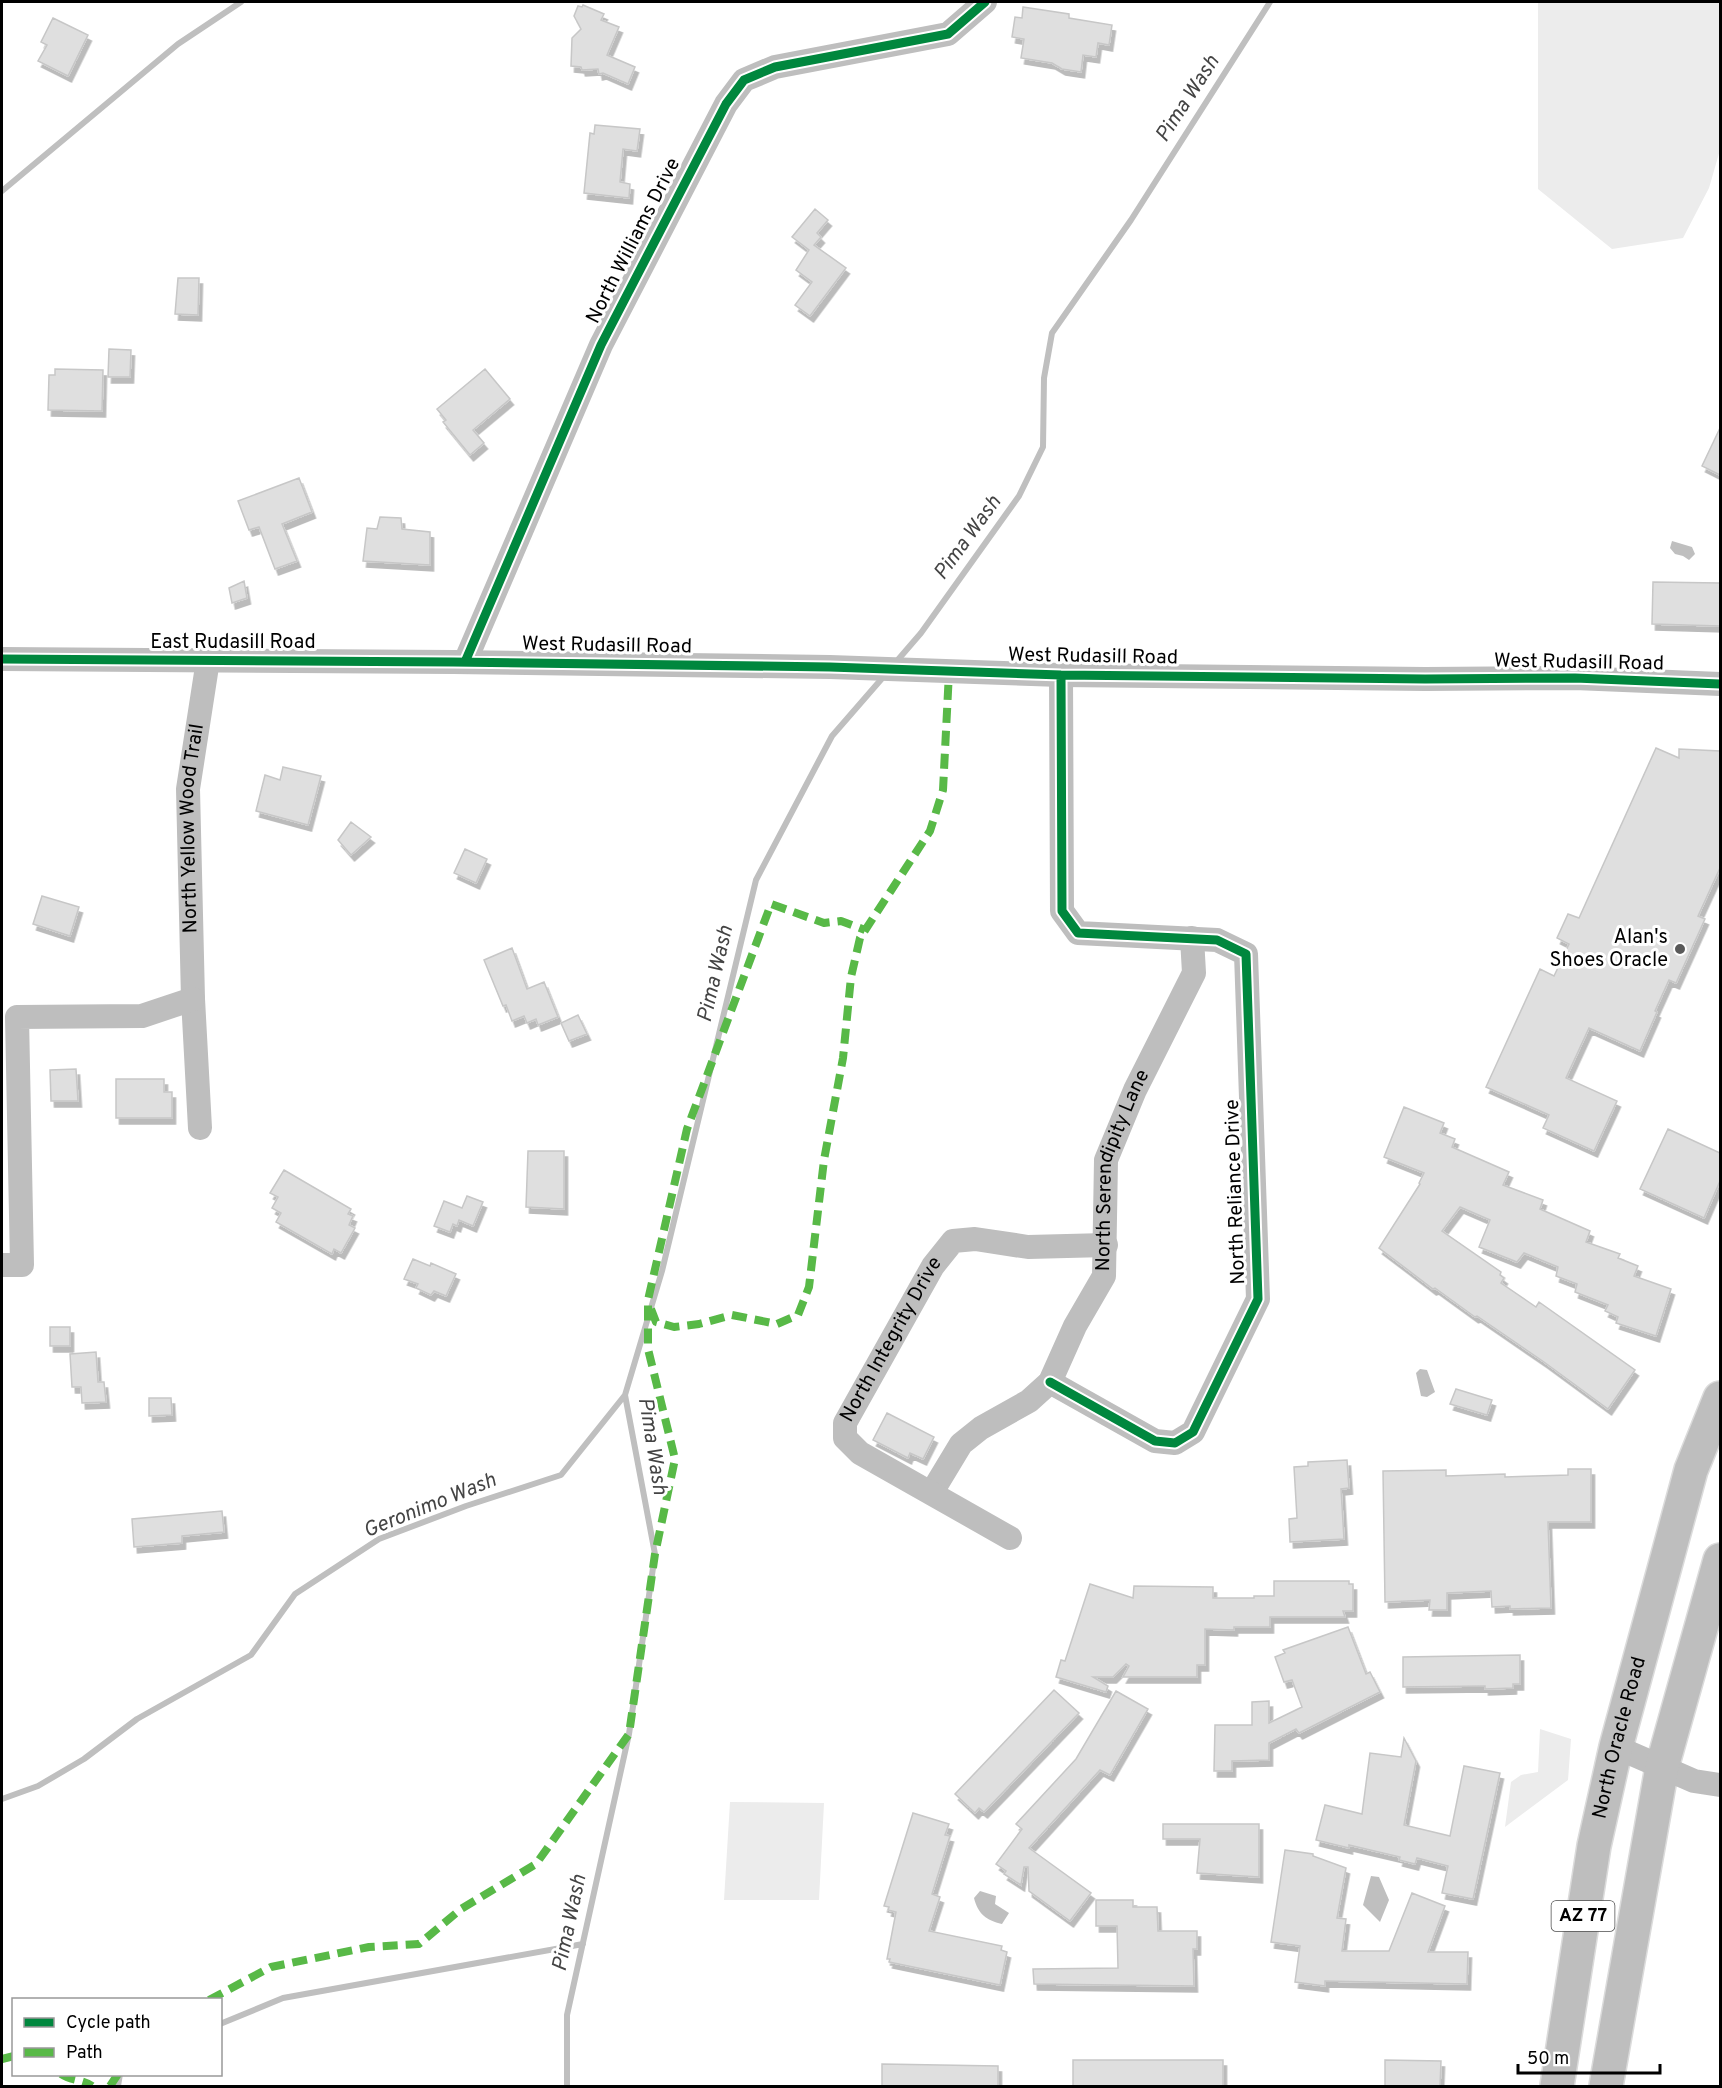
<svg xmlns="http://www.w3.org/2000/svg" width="1722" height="2088" viewBox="0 0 1722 2088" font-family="Overpass,sans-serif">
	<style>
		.green { fill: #ececec }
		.water { fill: #bfbfbf }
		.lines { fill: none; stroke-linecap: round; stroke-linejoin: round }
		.stream { stroke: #bfbfbf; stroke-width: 6 }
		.building { fill: #dfdfdf; stroke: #c7c7c7; stroke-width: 1.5; filter: url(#shadow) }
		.highway-casing { stroke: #dbdbdb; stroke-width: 36 }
		.minor { stroke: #bebebe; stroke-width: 24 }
		.highway { stroke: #bebebe; stroke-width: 33 }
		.quiet { stroke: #58b947; stroke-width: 8; stroke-dasharray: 15 8; stroke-linecap: butt }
		.cycleway-casing { stroke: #fff; stroke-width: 13 }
		.cycleway { stroke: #00873e; stroke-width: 9 }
		.poi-dot { fill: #595959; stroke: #fff; stroke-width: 2 }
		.labels { text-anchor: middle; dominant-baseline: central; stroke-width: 6; stroke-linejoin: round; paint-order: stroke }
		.shield { fill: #fff; stroke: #4c4c4c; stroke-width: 1.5 }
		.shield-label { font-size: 18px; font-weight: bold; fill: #000 }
		.street-label { font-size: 20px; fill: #000; stroke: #fff }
		.poi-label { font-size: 20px; fill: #000; stroke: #fff; text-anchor: end }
		.water-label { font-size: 21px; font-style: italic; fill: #444; stroke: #fff }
	</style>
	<defs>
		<filter id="shadow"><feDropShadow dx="3.5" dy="6" stdDeviation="0" flood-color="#0004"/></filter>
	</defs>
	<rect width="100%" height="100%" fill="#fff"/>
	<path class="green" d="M1538,2H1720V150L1709,188L1683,238L1612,249L1538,189Z
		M1540,1729L1571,1739L1568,1780L1505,1827L1511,1782L1521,1775L1538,1772Z
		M730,1802L824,1803L819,1900H724Z"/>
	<path class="water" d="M1672,541L1692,547L1695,554L1689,560L1683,556L1675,554L1670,548Z
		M1420,1369L1427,1370L1435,1392L1427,1397L1421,1396L1416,1373Z
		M1371,1876L1379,1877L1389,1900L1380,1922L1363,1905Z
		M980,1891L996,1896L995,1904L1009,1913L1002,1924C986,1920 978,1914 974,1898Z"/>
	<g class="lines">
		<path class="stream" d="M2,191L178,44L241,2
			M896,662L921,633L1019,496L1043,447L1044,378L1052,333L1131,220L1270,2
			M2,1799L38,1786L84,1759L137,1719L251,1655L295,1594L379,1539L466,1506L561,1475L625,1395
			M220,2024L283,1998L583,1944
			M118,2086L120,2074
			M567,2086V2015L629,1734L655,1554L625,1395L662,1271L756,880L832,736L885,675"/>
	</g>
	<path class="building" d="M583,5L604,14L601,20L619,27L607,55L635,67L628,84L603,73L599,74L598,69L582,70L581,67L571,66L572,38L581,29L574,16L578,6L582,7Z
		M1023,7L1069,14V18L1112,25L1109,45L1098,43L1096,57L1083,55L1081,72L1062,69L1052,63L1021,58L1024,39L1012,37L1015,17L1022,18Z
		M53,18L88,35L68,76L38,61L47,45L41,42Z
		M595,125L640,129L637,151L623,149L620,182L630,184L629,198L584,193L590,133L594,134Z
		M815,209L828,220L817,233L821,237L814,245L846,268L810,316L795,305L812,282L796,270L809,250L792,237Z
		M178,278H199L198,315L175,314Z
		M109,349L131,350L130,377H108Z
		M55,369L103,370L102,411L48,410L49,375H55Z
		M485,369L510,399L473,430L484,443L470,455L443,422L446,420L437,409Z
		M1720,428V475L1702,466Z
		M299,478L312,512L282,524L297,561L275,569L259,527L249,530L238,501Z
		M380,517L401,518L402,529L430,532V565L363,561L367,528L377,529Z
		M244,581L247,598L232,603L229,588Z
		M1653,582L1720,583V626L1652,624Z
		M1656,748L1679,758V749L1720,751V868L1698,916L1705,919L1676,983L1669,980L1655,1011L1657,1012L1640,1051L1589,1028L1566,1078L1617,1101L1594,1151L1543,1128L1549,1115L1486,1087L1540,969L1554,976L1569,944L1557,938L1568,914L1579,918Z
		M283,767L321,776L308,825L256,811L265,775L280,780Z
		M351,822L371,837L351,855L338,840Z
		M465,849L487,859L476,883L454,873Z
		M42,896L79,907L70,936L33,924Z
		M512,948L527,989L544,982L558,1017L538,1025L536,1019L527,1023L524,1016L512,1021L506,1005L503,1006L484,960Z
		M578,1015L587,1034L569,1041L561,1023Z
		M76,1069L78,1101H51L50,1070Z
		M116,1079H164V1092H172V1118H116Z
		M1404,1107L1444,1123L1440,1133L1455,1139L1452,1147L1509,1172L1503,1185L1543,1200L1540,1209L1590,1231L1586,1242L1620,1254L1618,1258L1638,1266L1634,1276L1671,1289L1656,1336L1616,1323L1618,1317L1605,1311L1608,1305L1575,1292L1577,1284L1556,1276L1558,1267L1524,1253L1517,1262L1479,1247L1490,1220L1460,1207L1442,1231L1501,1272L1500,1275L1504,1278L1501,1283L1536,1307L1539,1302L1635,1370L1608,1409L1544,1362L1477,1316L1475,1317L1435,1288L1433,1289L1379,1248L1420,1184L1419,1183L1424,1173L1384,1157Z
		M1668,1129L1720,1153V1181L1704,1218L1640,1189Z
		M528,1151H564V1209L526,1207Z
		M284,1170L351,1209L348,1214L353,1216L349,1225L355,1228L341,1253L334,1249L332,1254L276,1222L281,1213L272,1208L278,1197L270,1193Z
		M467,1196L483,1202L473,1226L459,1220L457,1226L453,1224L450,1232L434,1226L444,1201L462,1208Z
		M413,1259L430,1266L431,1263L456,1274L446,1296L434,1291L431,1295L416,1288L418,1284L404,1279Z
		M50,1327H70V1346H50Z
		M96,1352L98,1382H104L106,1402L82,1403L81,1387H72L70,1354Z
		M1456,1389L1492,1400L1487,1415L1450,1404Z
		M149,1398H171L172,1415L149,1416Z
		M887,1413L934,1437L923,1459L910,1453L908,1458L873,1440Z
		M1347,1460L1349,1488L1341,1489L1344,1539L1290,1542L1289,1519L1297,1518L1294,1467L1308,1466V1462Z
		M1568,1469H1591V1522H1548L1551,1608L1510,1609V1606L1492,1607L1491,1591L1447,1593V1610H1429L1430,1600L1385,1602L1383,1471L1446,1470V1476L1505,1474V1477L1568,1475Z
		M222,1511L224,1532L182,1536V1543L134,1547L132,1519Z
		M1274,1581H1349V1584H1353V1611H1343L1345,1617H1270V1627H1234V1630L1205,1629V1665H1197V1677H1123L1129,1666L1126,1664L1113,1677H1093L1108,1686L1106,1692L1056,1677L1061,1660L1065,1661L1090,1584L1133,1598L1134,1586L1213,1587V1598H1254V1596H1274Z
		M1348,1627L1366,1674L1370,1672L1380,1692L1299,1733L1296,1729L1269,1743V1760L1232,1761V1771H1214L1215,1725H1252V1702L1269,1701V1723L1302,1707L1292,1680L1284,1682L1275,1657L1285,1653L1283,1650Z
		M1520,1655V1684H1513V1688L1485,1689V1686L1403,1687V1657Z
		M1054,1690L1079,1713L984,1812L979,1808L975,1813L955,1794Z
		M1116,1691L1148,1709L1110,1775L1100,1770L1029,1848L1091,1893L1070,1921L1029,1891L1028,1867H1024L1021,1885L1004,1874L1006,1871L996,1864L1022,1829L1016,1824L1076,1759Z
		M1404,1738L1416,1761L1404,1825L1450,1836L1464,1766L1500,1773L1473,1899L1442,1893L1448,1866L1417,1858L1415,1864L1399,1860L1400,1857L1349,1845V1848L1316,1840L1325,1805L1362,1814L1370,1753L1401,1757Z
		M913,1813L949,1824L945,1835L950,1836L932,1894L940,1897L929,1931L1002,1946L1001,1950L1007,1952L1000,1985L889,1962L890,1959H887L896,1912L888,1910L889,1907L884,1906Z
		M1163,1824H1259V1877L1197,1873L1200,1839H1163Z
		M1285,1850L1313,1854V1856L1346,1868L1337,1918L1346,1919L1342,1951H1389L1412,1893L1445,1906L1428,1952H1468L1467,1984L1325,1981V1986L1295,1982L1300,1946L1271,1942Z
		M1096,1900H1133V1907H1157L1158,1931H1197V1949H1193L1194,1986L1034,1984L1033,1969L1118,1968L1117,1926H1096Z
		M1073,2060H1223V2086H1073Z
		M1385,2060L1441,2061L1440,2086H1385Z
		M882,2064L998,2066V2086H882Z"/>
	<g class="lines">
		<defs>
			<g id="highway">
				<path id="s4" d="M1557,2086L1594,1846L1616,1747L1691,1470L1720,1398"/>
				<path d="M1606,2086L1662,1767L1720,1560"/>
			</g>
		</defs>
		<use href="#highway" class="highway-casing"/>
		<g class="minor">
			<path d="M2,659L453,662L830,667L1061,675L1425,679L1575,678L1720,684"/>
			<path d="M465,662L601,345L726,104L744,80L775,67L948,34L985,2"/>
			<path id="s1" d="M200,1128L193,999L188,789L208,660"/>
			<path d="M2,1265H22L17,1017L142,1016L193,999"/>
			<path d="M1050,1382L1155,1441L1175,1443L1193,1432L1258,1299L1246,954L1217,940L1078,933L1062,911L1061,675"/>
			<path id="s2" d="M932,1492L961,1444L981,1428L1029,1401L1050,1382L1075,1326L1104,1276L1106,1160L1135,1090L1194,973L1192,938"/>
			<path id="s3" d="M1010,1538L860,1453L845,1438V1423L933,1266L953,1241L975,1239L1028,1247L1106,1245"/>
			<path d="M1616,1747L1694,1781L1720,1785"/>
		</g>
		<use href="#highway" class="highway"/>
		<path class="quiet" d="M651,1309L656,1322L674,1327L699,1324L732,1315L777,1324L798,1315L809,1287L824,1160L843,1058L851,977L860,938L930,831L943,790L949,672
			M209,2000L271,1967L369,1947L419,1944L461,1909L536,1864L629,1734L655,1554L675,1459L648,1349V1300L687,1129L771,904L824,923L841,921L865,930
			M2,2059L14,2056
			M61,2074C71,2081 83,2079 92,2086
			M110,2086L118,2074"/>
		<defs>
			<path id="cycleway" d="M2,659L453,662L830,667L1061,675L1425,679L1575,678L1720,684
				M465,662L601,345L726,104L744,80L775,67L948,34L985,2
				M1050,1382L1155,1441L1175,1443L1193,1432L1258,1299L1246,954L1217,940L1078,933L1062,911L1061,675"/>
		</defs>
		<use href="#cycleway" class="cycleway-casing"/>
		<use href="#cycleway" class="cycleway"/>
	</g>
	<circle class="poi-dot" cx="1680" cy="949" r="6"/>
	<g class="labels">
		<rect class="shield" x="1551.5" y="1901" width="63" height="30" rx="4.5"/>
		<g class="shield-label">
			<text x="1583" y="1916">AZ 77</text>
		</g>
		<g class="street-label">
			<text transform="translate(634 241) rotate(-63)">North Williams Drive</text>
			<text x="233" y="643">East Rudasill Road</text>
			<text transform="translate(607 646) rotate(1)">West Rudasill Road</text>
			<text transform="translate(1093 657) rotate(1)">West Rudasill Road</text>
			<text transform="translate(1579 663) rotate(1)">West Rudasill Road</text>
			<text stroke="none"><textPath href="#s1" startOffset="300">North Yellow Wood Trail</textPath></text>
			<text stroke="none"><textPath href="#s2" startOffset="393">North Serendipity Lane</textPath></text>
			<text transform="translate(1236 1192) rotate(-92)">North Reliance Drive</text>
			<text stroke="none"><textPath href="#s3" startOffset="304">North Integrity Drive</textPath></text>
			<text stroke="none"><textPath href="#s4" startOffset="354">North Oracle Road</textPath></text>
		</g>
		<g class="poi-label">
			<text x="1668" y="938">Alan's<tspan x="1668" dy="23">Shoes Oracle</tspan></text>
		</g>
		<g class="water-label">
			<text transform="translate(1188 99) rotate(-57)">Pima Wash</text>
			<text transform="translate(968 538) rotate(-54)">Pima Wash</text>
			<text transform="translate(716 974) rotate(-77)">Pima Wash</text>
			<text transform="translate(652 1446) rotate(81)">Pima Wash</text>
			<text transform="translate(430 1506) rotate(-22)">Geronimo Wash</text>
			<text transform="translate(570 1923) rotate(-78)">Pima Wash</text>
		</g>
	</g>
	<rect width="1722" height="2088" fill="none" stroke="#000000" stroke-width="6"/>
	<rect x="12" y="1998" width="210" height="78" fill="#ffffff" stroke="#999999" stroke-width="1.5"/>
	<rect x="24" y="2018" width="30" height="9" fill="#00873e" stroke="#999999" stroke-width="1.5"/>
	<text x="66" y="2028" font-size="18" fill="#000000">Cycle path</text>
	<rect x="24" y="2048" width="30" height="9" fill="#58b947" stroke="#999999" stroke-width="1.5"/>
	<text x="66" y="2058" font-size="18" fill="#000000">Path</text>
	<path d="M1518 2064v9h142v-9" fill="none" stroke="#000000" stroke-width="3"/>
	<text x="1527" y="2064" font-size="18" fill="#000000" stroke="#ffffff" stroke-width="4.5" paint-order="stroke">50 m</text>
</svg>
